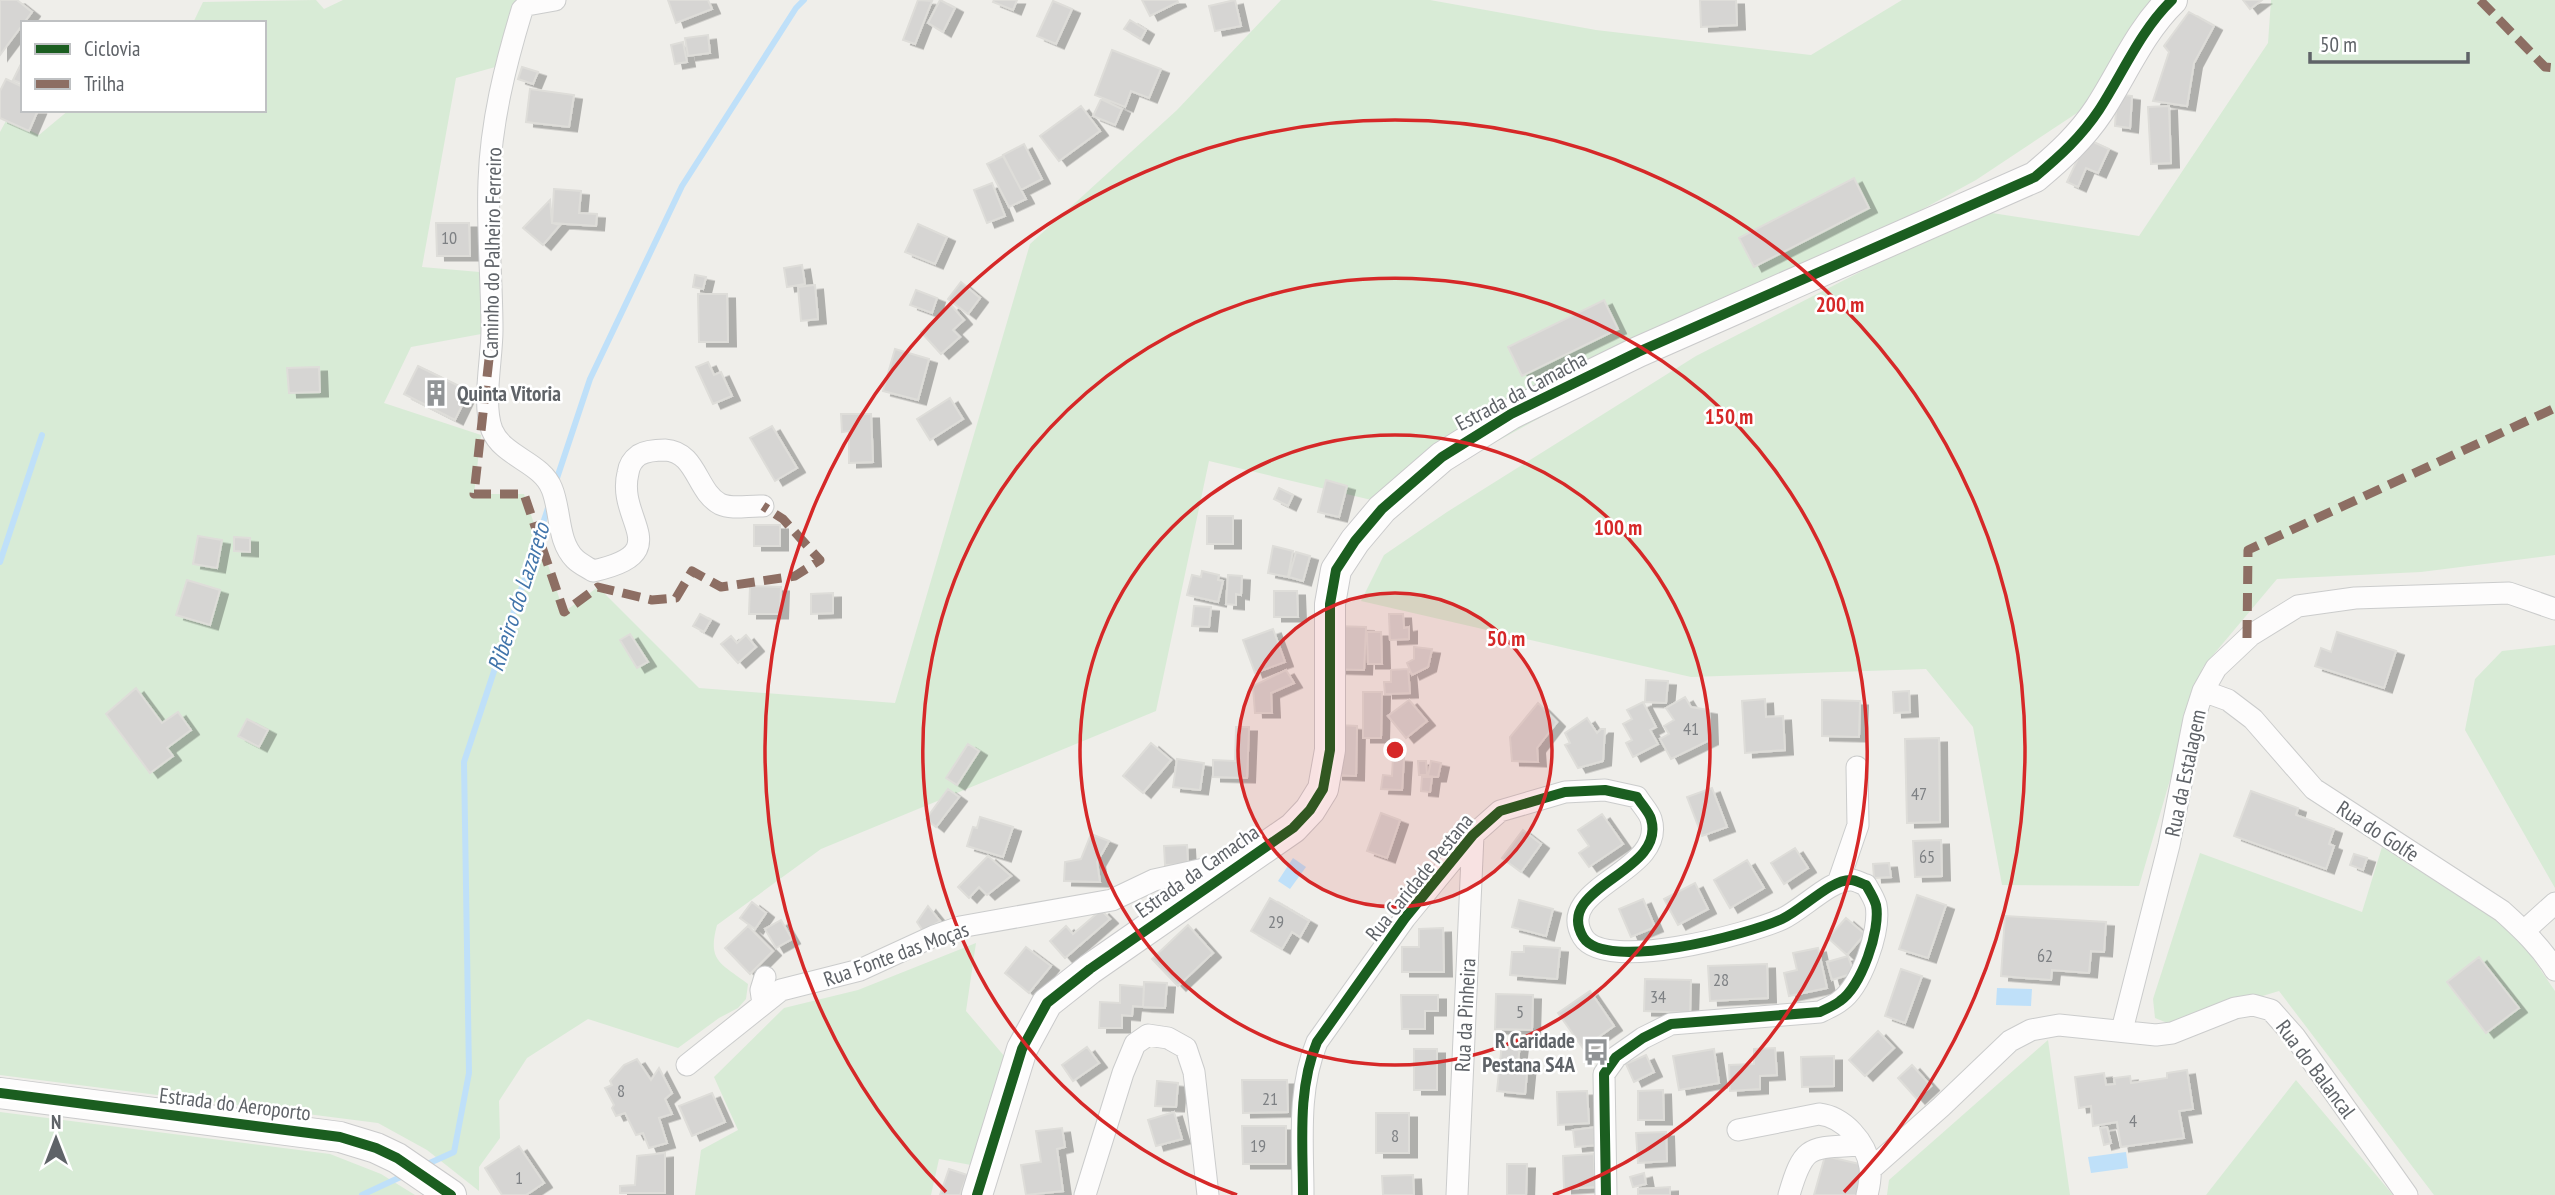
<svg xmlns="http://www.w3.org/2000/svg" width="2555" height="1195" viewBox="0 0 2555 1195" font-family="'PT Sans Narrow',sans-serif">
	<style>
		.green { fill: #d8ebd6 }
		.water { fill: #bfe0f9 }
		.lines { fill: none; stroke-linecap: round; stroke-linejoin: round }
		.stream { stroke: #bfe0f9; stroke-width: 6 }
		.building { fill: #d6d5d3; stroke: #deddd9; stroke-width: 2; filter: url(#shadow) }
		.street-casing { stroke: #cbcccc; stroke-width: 23 }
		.secondary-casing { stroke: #cacacb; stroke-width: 32 }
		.street { stroke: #fdfcfc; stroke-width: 21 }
		.secondary { stroke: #fdfcfc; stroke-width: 30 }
		.quiet { stroke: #8d6e63; stroke-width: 9; stroke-dasharray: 18 9; stroke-linecap: butt }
		.cycleway-casing { stroke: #fff; stroke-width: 15 }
		.cycleway { stroke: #1b5e20; stroke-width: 10 }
		.ring { fill: none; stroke: #d62828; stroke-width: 3.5 }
		.labels { text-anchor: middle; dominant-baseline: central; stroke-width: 5; stroke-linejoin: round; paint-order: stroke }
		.number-label { font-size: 18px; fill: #7e8184 }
		.street-label { font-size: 21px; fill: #5f6368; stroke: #fff }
		.poi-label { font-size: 21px; font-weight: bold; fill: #5f6368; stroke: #fff; text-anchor: start }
		.water-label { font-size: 23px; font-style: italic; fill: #4174aa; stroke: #fff }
		.centre { fill: #d62828; stroke: #fff; stroke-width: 3.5 }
		.ring-label { font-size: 21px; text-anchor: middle; font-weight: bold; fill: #d62828; stroke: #fff; stroke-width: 5; stroke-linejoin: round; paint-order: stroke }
	</style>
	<defs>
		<filter id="shadow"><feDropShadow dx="8" dy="4.5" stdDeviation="0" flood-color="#0004"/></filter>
	</defs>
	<rect width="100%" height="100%" fill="#efeeea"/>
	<path class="green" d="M316,0L324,9L343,0H528L506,64L456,78L422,267L491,273L492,332L411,347L384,403L481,435L474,494H524L564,612L598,587L699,688L895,703L1030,244L1177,110L1281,0H1430L1596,30L1811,55L1902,0H2153L2083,109L1976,180L1384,503L1209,461L1156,711L821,849L717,925C707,962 721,963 748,984L746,999L738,1008L719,1018L678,1048L588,1019L527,1058L499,1101L500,1138L479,1167V1191L427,1150L378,1123L0,1075V132L7,119L39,135L69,110H264V23H193L203,2Z
		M2271,0H2555V555L2421,572L2277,579L2203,667L2139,886L2002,885L1973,727L1926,669L1691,677L1361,601L1384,555L1447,512L1696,356L1979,211L2139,236L2268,43Z
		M2555,645V888L2465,730L2475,679L2502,651Z
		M2382,847L2515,932L2555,991V1195H2434L2279,991L2170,1024L2155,1018L2153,999L2200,853L2362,912Z
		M976,943L966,1011L1005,1057L971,1165L939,1159L931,1195H695L701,1150L738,1130L714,1077L784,1008L858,990Z
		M2048,1040L2070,1195H1887L1889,1180Z
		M2296,1080L2393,1195H2206Z
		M0,1112L330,1154L381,1174L415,1195H0Z"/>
	<path class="water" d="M1293,858L1306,867L1290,889L1278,881Z
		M1997,988L2032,989L2031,1006L1996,1005Z
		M2126,1152L2128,1168L2091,1173L2088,1157Z"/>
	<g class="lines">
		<path class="stream" d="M555,484L590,379L682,186L796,8L804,0
			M0,562L42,435
			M423,1166L454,1152L469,1073L464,762L549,505
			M362,1195L407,1174"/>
	</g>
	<path class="building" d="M0,0H17L32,12L0,55Z
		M668,0H708L712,9L676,23Z
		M918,0L932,1L915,44L903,40Z
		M940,0L955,8L943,32L928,23Z
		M994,0H1017L1013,10L993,2Z
		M1142,0H1177L1178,2L1150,16Z
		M1235,0L1241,26L1215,31L1209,6Z
		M1700,0H1736L1737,25L1701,27Z
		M2243,0H2262L2250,9Z
		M1053,1L1072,9L1056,44L1037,36Z
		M2189,12L2214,26L2194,63L2187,106L2153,101L2169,52L2164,46Z
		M1130,20L1146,30L1141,39L1124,29Z
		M708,35L710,53L688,56L685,38Z
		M683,42L687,62L675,64L671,45Z
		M1112,50L1161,69L1149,98L1131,91L1125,107L1095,95Z
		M23,60V84L13,80Z
		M522,67L538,72L533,84L518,79Z
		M6,79L23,87V110H38L29,131L0,118V91Z
		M530,89L574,95L569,127L526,122Z
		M2117,94L2132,96L2130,128L2115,126Z
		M1101,99L1122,109L1115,125L1093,116Z
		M1081,106L1100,131L1059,161L1040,136Z
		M2169,106L2171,163L2151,164L2148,107Z
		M2087,139L2109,149L2098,173L2086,168L2078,187L2067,182Z
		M1024,144L1042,179L1021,190L1003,155Z
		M1003,156L1026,199L1009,207L987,164Z
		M1854,178L1869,208L1754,267L1739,238Z
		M992,183L1005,216L987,223L974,190Z
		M554,189L581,191L579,213L597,214L596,226L552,223Z
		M550,200L552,223L560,225L543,245L523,228Z
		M436,223H469L470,256H437Z
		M918,224L947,237L935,264L905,252Z
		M802,265L805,284L787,287L784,268Z
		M695,275L706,277L703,289L693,287Z
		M961,282L980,298L968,314L948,299Z
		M815,285L818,319L801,321L798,287Z
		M916,290L937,298L932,313L910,305Z
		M698,294H727L728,342H699Z
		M1604,300L1618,329L1522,376L1508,347Z
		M951,305L964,320L953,330L960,337L941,354L921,332Z
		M895,349L929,359L918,400L883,391Z
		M708,362L714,375L721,372L732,396L713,404L696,367Z
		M418,366L469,391L455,420L404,394Z
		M319,367L320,392L289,393L287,368Z
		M950,398L963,419L930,440L917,419Z
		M841,414H871L873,462L849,463V431L842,432Z
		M772,426L797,468L775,481L750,438Z
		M1326,480L1347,486L1339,517L1318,512Z
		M1279,488L1293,495L1288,506L1274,499Z
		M1207,516H1233V544H1207Z
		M754,525H780V546H754Z
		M198,536L222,540L217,568L193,564Z
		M234,537L250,538V552L234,551Z
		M1273,546L1293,551L1288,577L1268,573Z
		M1296,552L1310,556L1303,581L1289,577Z
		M1202,571L1219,575L1218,580L1223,581L1218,602L1187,595L1192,575L1201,577Z
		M1228,575L1242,576L1241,595L1236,594V605L1226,604Z
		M187,580L220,590L210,625L176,615Z
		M750,586L781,587L780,614H749Z
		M1274,591H1297L1298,617H1274Z
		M833,593V613L811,614V594Z
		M1194,606L1211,607L1209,627L1192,626Z
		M700,614L711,620L704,632L693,626Z
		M1389,614H1403L1404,628L1409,627V639L1390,640Z
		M1333,626L1366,627L1364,670L1331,669Z
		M1273,629L1285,662L1255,673L1243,640Z
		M1367,632H1381L1382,664H1368Z
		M2337,632L2396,651L2384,688L2315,666L2321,648L2331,652Z
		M630,634L648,662L637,668L620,640Z
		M746,635L756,647L738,663L721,644L731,636L737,643Z
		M1414,647L1432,649L1428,667L1412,675L1407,663L1414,659Z
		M1408,669L1410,693L1385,694L1384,682H1391V670Z
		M1286,670L1294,683L1271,693L1272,713H1255L1253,686Z
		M1646,680L1668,681L1666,703L1645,702Z
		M136,688L162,723L178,712L191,730L167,748L173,756L150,773L106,714Z
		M1909,691L1910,712L1894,713L1893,692Z
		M1363,692H1382L1381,738H1363Z
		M1685,697L1691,707L1709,710L1710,740L1671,759L1660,739L1669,734L1664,726L1674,720L1666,708Z
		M1765,699L1766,717L1783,716L1785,750L1745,753L1742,701Z
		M1409,700L1427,721L1406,738L1388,716Z
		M1822,700L1860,701L1859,737L1822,736Z
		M1643,702L1656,727L1650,730L1658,744L1633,757L1626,743L1632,740L1623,724L1632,719L1627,710Z
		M1538,703L1557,722L1537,748L1538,762L1512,761L1510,737Z
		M1587,718L1597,733L1601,729H1605L1603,761L1578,768L1565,745L1570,743L1565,733Z
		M247,719L268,730L259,747L238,736Z
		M1336,725L1357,726L1356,776L1335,775Z
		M1236,727H1249L1247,778L1213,777V760L1235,761Z
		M1939,738L1940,822L1907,823L1905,739Z
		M1151,743L1171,760L1143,793L1123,776Z
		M968,744L979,751L957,785L946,778Z
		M1393,757L1404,758L1402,790L1381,789L1383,775L1392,776Z
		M1177,759L1204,763L1200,790L1173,787Z
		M1418,761H1426L1427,775H1419Z
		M1431,761L1441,763L1438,777L1428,776Z
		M1422,777H1432L1430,792L1421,791Z
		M1712,788L1727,827L1702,836L1687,797Z
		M948,789L959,797L936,827L926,819Z
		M2251,791L2298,808L2296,815L2334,829L2329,844L2334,846L2326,869L2234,836Z
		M1381,813L1400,820L1387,858L1367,851Z
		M1602,814L1623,844L1589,867L1579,853L1589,846L1578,830Z
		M980,817L1013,827L1003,857L967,846L973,827L977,828Z
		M1523,830L1541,844L1521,872L1502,858Z
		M1091,834L1109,841L1097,862L1100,882L1064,881L1065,862L1081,859Z
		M1941,840L1942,876L1915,877L1913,841Z
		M1187,845L1188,864L1165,865L1164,846Z
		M1795,848L1808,868L1784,884L1771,863Z
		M2354,854L2367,858L2363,870L2350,865Z
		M988,856L1011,876L987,895L979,887L969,898L958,887Z
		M1747,860L1764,888L1730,908L1714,880Z
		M1889,863L1891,877L1874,878L1873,864Z
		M1695,883L1708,909L1678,925L1664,899Z
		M1917,895L1946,905L1928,958L1899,949Z
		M1270,898L1309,921L1300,937L1292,932L1282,949L1251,931Z
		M1643,899L1655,927L1631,937L1619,909Z
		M1519,900L1553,909L1546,936L1512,927Z
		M752,902L766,913L755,929L740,918Z
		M928,906L940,921L923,931L917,922Z
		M1101,910L1110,919L1065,958L1050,941L1066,926L1073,934Z
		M2005,916L2106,922L2104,952L2091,951L2089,973L2052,970L2051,980L2001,976Z
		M1846,918L1865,934L1847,955L1828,938Z
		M781,920L792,939L776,948L765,929Z
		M1188,925L1213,953L1178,986L1152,959Z
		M748,926L773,951L750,974L725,948Z
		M1443,928L1444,972H1402V947H1419V929Z
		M1524,946L1560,948L1557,979L1510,975L1512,952H1524Z
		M1026,947L1051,966L1029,993L1005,973Z
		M1818,948L1827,988L1789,996L1784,973L1797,970L1793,953Z
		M1848,956L1854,973L1832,980L1827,962Z
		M2479,957L2519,1008L2486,1033L2447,982Z
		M1767,964L1768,998L1710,1001L1708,966Z
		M1901,969L1922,976L1905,1023L1885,1016Z
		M1645,979L1691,980L1690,1013L1644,1011Z
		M1144,982L1167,983L1165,1008L1143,1007Z
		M1120,985L1144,987L1143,1007L1133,1006L1132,1016L1122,1015V1028H1099L1100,1002L1120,1003Z
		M1590,991L1614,1026L1583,1048L1558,1013Z
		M1496,994L1533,995L1532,1030L1495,1029Z
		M1401,995H1438V1011H1425V1029H1402Z
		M1878,1031L1894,1048L1865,1076L1849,1060Z
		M1502,1043L1520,1044L1518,1062L1528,1063L1525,1094L1497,1091Z
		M1087,1047L1099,1063L1073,1081L1062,1065Z
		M1775,1048L1777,1075L1760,1076V1089L1730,1091L1729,1065L1754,1064V1049Z
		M1414,1049H1437V1090H1414Z
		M1714,1049L1719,1083L1679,1090L1673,1056Z
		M1646,1055L1654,1072L1634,1082L1626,1064Z
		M1834,1056V1086L1802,1087L1801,1057Z
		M637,1059L651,1080L659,1068L672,1093L665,1099L672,1114L659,1118L667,1143L649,1148L643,1133L636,1135L625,1113L616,1116L612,1108L614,1105L605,1088L612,1085L610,1081L624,1065Z
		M1912,1065L1931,1086L1917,1099L1898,1078Z
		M2187,1070L2193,1109L2179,1111L2184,1138L2121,1147L2117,1122L2093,1126L2091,1106L2079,1108L2075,1077L2104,1073L2106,1085L2115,1084L2114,1078L2130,1076L2131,1083L2167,1078V1073Z
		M1242,1080H1287L1288,1112L1243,1113Z
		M1157,1081L1178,1083L1176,1107L1155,1106Z
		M1663,1090L1664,1120H1638V1091Z
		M1587,1091L1589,1123L1558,1125L1557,1092Z
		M712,1093L725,1122L692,1136L679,1106Z
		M1174,1112L1182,1139L1156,1146L1148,1120Z
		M1376,1113H1409V1153H1376Z
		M1242,1126H1286V1164H1243Z
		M1596,1127L1598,1145L1575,1147L1573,1130Z
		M2107,1127L2111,1143L2104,1145L2100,1128Z
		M1062,1128L1065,1147L1057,1149L1063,1191L1026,1195L1021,1165L1041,1162L1036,1131Z
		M1666,1132L1667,1161L1638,1163L1636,1133Z
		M519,1146L544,1183L526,1195H502L485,1168Z
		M665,1153V1193H620V1186L635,1185L637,1156Z
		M1594,1154L1595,1187L1564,1189L1563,1156Z
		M1825,1156L1868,1166L1857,1195H1814Z
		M1507,1164H1527L1526,1195H1507Z
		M949,1169L967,1175L960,1195H940Z
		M1644,1173L1646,1184L1633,1187L1630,1177Z
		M1413,1175L1414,1195H1383L1382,1176Z
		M1670,1187V1195H1638V1189Z"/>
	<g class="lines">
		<defs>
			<path id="street" d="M555,0L527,5L522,10C505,66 491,122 489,181C487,231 492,281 492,330C492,359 482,404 492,430C503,457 542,462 552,489C561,511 557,541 575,559C580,564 587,567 593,571C678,552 616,521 628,473C629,465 632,460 639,455C646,451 656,450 665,450C697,452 696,491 720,504C733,510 749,505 763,506
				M2203,691L2228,700L2253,719L2314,789L2502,911C2522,929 2541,947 2555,970
				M1838,883L1858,825L1857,767
				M2524,931L2555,903
				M763,1004L761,990L765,977
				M2122,1030L2169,845L2194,719L2203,691L2216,668L2251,635L2298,606L2355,598L2509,593L2555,609
				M687,1065L781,990L860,970L934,936L960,927L1112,900L1154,880L1236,862
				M1738,1130L1819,1114C1844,1117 1866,1142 1870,1167C1871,1176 1869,1187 1867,1195
				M1871,1169L1941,1107L2010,1041L2031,1030L2059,1025L2156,1035L2172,1033L2235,1008L2253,1005L2271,1010L2295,1037L2407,1195
				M1085,1195L1123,1073L1135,1044L1148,1035L1168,1038L1186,1048L1194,1072L1208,1195
				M1303,1195C1303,1144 1297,1090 1317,1042L1405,918L1473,835L1500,811L1565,792L1605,790L1637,797C1641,804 1649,812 1651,819C1667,873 1553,886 1583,937C1605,973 1749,934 1782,919C1802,910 1831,879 1851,880C1856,880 1862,884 1866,885C1870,892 1874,898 1876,905C1881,930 1861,987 1840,1001C1834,1006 1827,1008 1820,1012L1671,1024L1643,1038L1616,1057L1604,1074L1606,1195
				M1457,1195L1473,835
				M1789,1195C1804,1143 1810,1148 1861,1145"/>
			<path id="secondary" d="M0,1093L340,1137L376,1148L397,1158L451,1195
				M977,1195L1022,1049L1047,1003L1090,969L1293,828L1310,810L1323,789L1330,750V604L1336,570L1355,541L1382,509L1442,457L1511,414L1638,352L2035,177C2060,156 2081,137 2099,110C2123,73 2140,31 2172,0"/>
		</defs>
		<use href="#street" class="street-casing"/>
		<use href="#secondary" class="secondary-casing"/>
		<use href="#street" class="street"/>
		<use href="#secondary" class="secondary"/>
		<path class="quiet" d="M2480,0L2545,67L2555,68
			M492,332L474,494H524L564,612L598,587L652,600L676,598L692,571L721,587L795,576L820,560L783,519L763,506
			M2247,638L2248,550L2555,408"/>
		<defs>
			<path id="cycleway" d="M0,1093L340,1137L376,1148L397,1158L451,1195
				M977,1195L1022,1049L1047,1003L1090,969L1293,828L1310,810L1323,789L1330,750V604L1336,570L1355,541L1382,509L1442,457L1511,414L1638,352L2035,177C2060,156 2081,137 2099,110C2123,73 2140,31 2172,0
				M1303,1195C1303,1144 1297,1090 1317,1042L1405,918L1473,835L1500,811L1565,792L1605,790L1637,797C1641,804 1649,812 1651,819C1667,873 1553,886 1583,937C1605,973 1749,934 1782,919C1802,910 1831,879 1851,880C1856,880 1862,884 1866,885C1870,892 1874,898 1876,905C1881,930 1861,987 1840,1001C1834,1006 1827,1008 1820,1012L1671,1024L1643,1038L1616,1057L1604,1074L1606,1195"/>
		</defs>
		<use href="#cycleway" class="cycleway-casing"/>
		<use href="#cycleway" class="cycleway"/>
	</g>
	<circle cx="1395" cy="750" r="157" fill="#d62828" fill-opacity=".12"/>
	<g class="ring">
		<circle cx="1395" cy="750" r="157"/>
		<circle cx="1395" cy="750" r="315"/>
		<path d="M1237 1195A472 472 0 1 1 1553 1195"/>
		<path d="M946 1192A630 630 0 1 1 1844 1192"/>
	</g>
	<defs>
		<symbol id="building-bare" viewBox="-9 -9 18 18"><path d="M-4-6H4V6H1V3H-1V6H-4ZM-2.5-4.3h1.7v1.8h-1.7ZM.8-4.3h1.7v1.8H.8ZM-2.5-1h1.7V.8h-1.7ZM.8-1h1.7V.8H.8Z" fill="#919496" stroke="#fff" stroke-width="2.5" paint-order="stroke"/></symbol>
		<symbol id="bus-bare" viewBox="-9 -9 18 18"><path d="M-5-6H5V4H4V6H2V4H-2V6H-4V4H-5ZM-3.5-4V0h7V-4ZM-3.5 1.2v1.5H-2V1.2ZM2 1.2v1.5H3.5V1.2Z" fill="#919496" stroke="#fff" stroke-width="2.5" paint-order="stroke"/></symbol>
	</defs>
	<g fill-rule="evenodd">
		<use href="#building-bare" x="417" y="374" width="38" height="38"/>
		<use href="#bus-bare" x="1577" y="1033" width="38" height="38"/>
	</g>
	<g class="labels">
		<g class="number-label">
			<text x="449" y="237">10</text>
			<text x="1691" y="728">41</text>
			<text x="1919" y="793">47</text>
			<text x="1927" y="856">65</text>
			<text x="1276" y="921">29</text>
			<text x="2045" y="955">62</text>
			<text x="1721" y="979">28</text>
			<text x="1658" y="996">34</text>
			<text x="1520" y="1011">5</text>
			<text x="621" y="1090">8</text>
			<text x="1270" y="1098">21</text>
			<text x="2133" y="1120">4</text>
			<text x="1395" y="1135">8</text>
			<text x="1258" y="1145">19</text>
			<text x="519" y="1177">1</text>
		</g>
		<g class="street-label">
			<text transform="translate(492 253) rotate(-89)">Caminho do Palheiro Ferreiro</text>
			<text transform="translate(1521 391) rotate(-28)">Estrada da Camacha</text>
			<text transform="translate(2185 773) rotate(-78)">Rua da Estalagem</text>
			<text transform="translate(2378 831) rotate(33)">Rua do Golfe</text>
			<text transform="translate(1197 871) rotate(-35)">Estrada da Camacha</text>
			<text transform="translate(1419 877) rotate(-51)">Rua Caridade Pestana</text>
			<text transform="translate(896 954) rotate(-20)">Rua Fonte das Moças</text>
			<text transform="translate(1465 1015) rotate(-87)">Rua da Pinheira</text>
			<text transform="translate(2316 1069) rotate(53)">Rua do Balancal</text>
			<text transform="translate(235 1104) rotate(7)">Estrada do Aeroporto</text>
		</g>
		<g class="poi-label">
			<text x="457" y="393">Quinta Vitoria</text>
			<text x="1575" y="1040" text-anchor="end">R Caridade<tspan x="1575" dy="24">Pestana S4A</tspan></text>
		</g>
		<g class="water-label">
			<text transform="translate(518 597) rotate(-72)">Ribeiro do Lazareto</text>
		</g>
	</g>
	<circle cx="1395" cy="750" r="10" class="centre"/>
	<g class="ring-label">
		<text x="1840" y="312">200 m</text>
		<text x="1729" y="424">150 m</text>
		<text x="1618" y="535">100 m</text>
		<text x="1506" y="646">50 m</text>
	</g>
	<rect x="21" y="21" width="245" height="91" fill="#ffffff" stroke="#bfc1c3" stroke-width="2"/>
	<rect x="35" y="44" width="35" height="10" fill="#1b5e20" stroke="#bfc1c3" stroke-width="2"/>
	<text x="84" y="56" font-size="21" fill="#5f6368">Ciclovia</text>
	<rect x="35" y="79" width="35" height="10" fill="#8d6e63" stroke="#bfc1c3" stroke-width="2"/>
	<text x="84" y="91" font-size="21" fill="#5f6368">Trilha</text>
	<g transform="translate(56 1139)" stroke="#ffffff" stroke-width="5" paint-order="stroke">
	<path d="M0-5L12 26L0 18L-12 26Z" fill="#5f6368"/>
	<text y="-10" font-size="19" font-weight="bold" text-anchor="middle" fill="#5f6368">N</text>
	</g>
	<path d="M2310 52v10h158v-10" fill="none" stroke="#5f6368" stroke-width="3.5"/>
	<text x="2320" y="52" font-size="21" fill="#5f6368" stroke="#ffffff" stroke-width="5" paint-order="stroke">50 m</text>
</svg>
